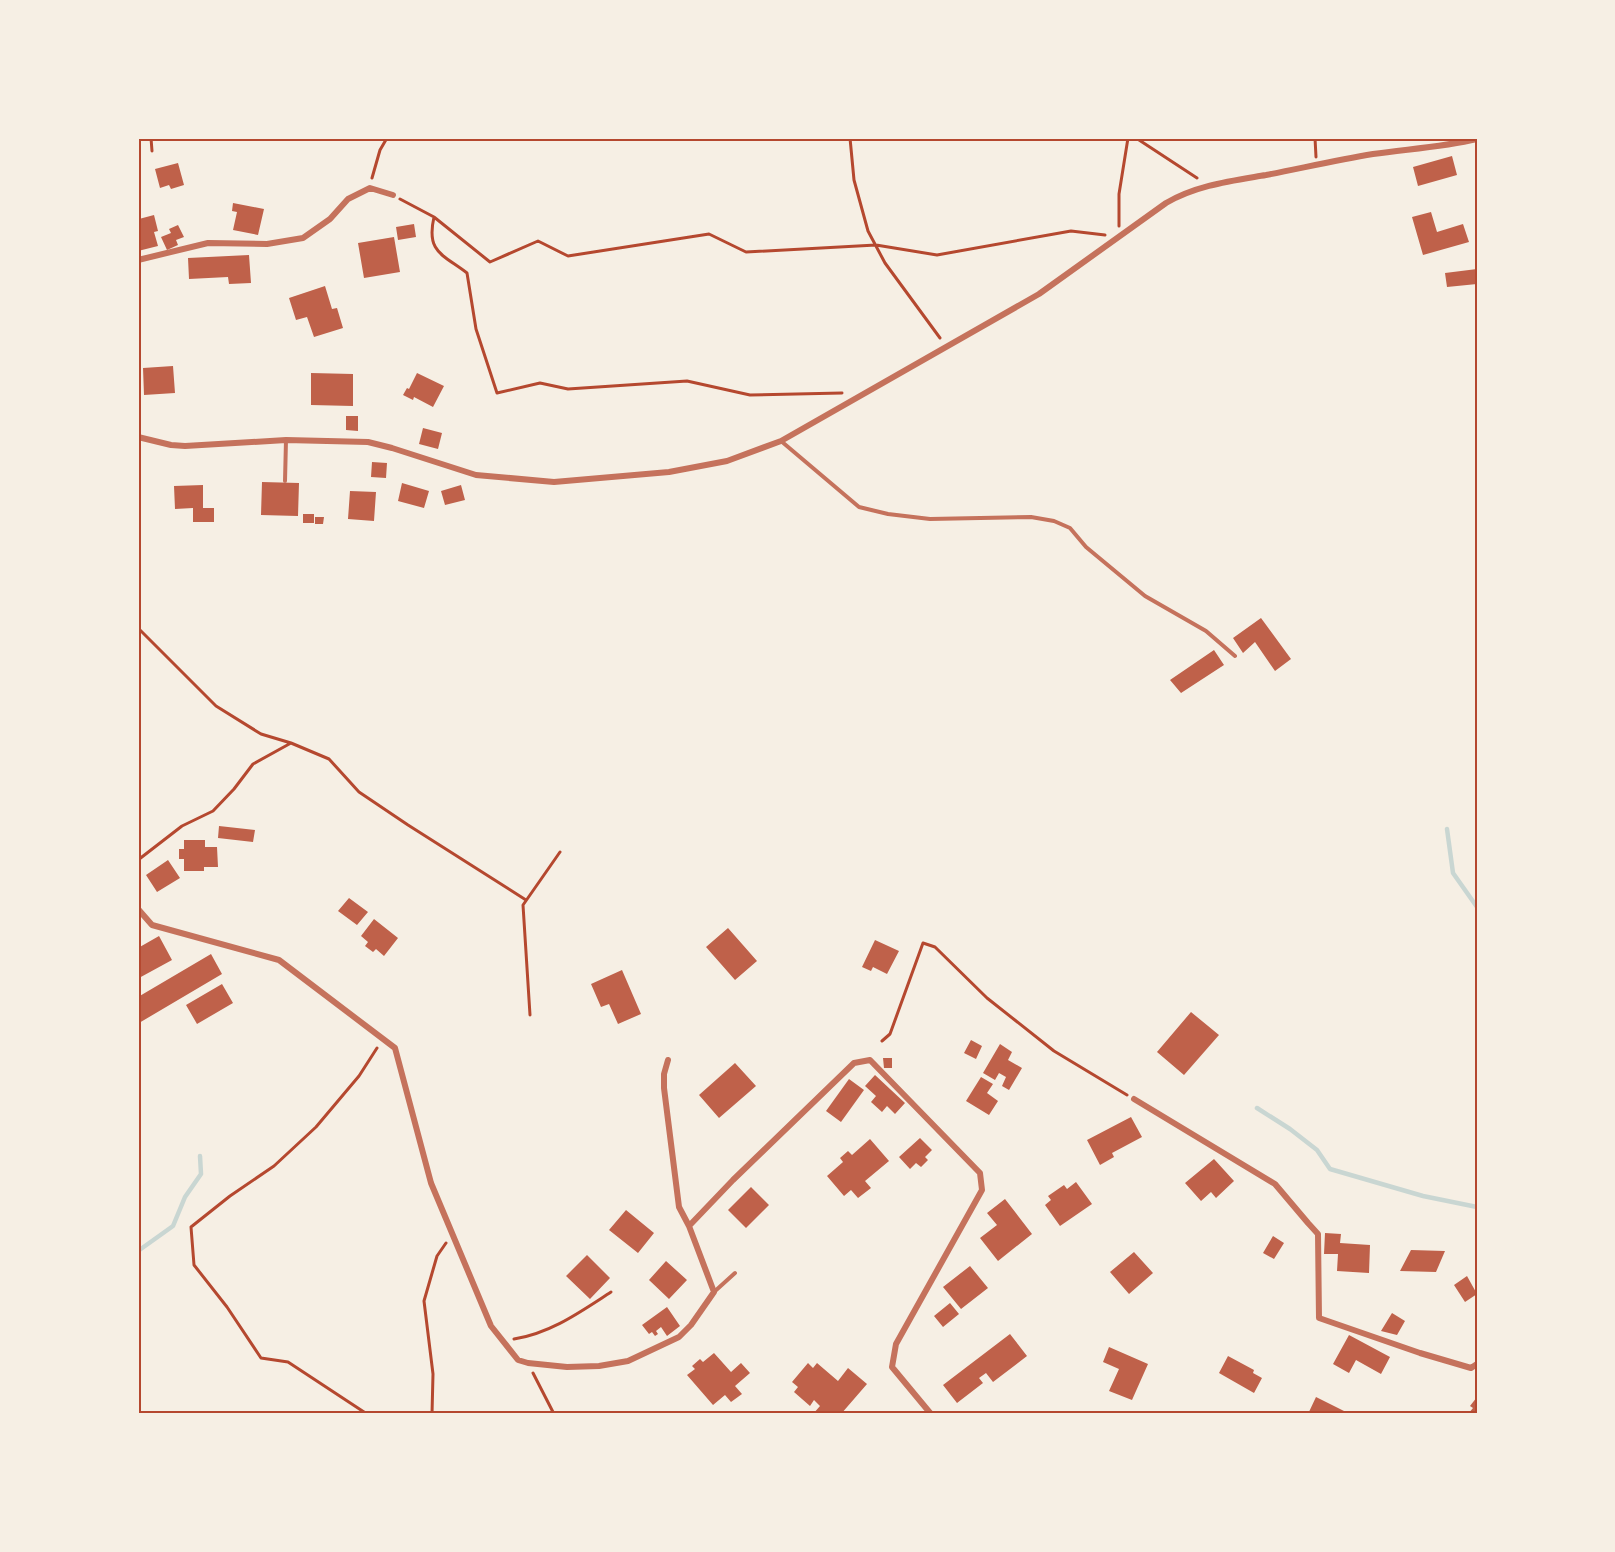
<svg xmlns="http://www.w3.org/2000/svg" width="1615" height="1552" viewBox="0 0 1615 1552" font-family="Bitter,serif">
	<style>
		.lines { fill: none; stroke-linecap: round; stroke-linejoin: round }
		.stream { stroke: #c9d6d2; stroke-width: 4.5 }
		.building { fill: #bf614a }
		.path { stroke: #b5482f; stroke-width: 3 }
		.service { stroke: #c5725c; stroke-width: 4 }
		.minor { stroke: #c5725c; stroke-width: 6 }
		.neatline { fill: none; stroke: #b5482f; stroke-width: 2 }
	</style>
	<rect width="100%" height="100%" fill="#f6efe4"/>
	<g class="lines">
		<path class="stream" d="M1447,829L1453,873L1477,907
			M1257,1108L1290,1129L1317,1150L1330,1169L1423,1196L1477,1207
			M138,1251L173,1226L185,1197L201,1174L200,1156"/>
	</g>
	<path class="building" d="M1452,156L1457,175L1418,186L1413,167Z
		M178,163L184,185L171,189L169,185L160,188L155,169Z
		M233,203L264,209L258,235L233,230L237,212L232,211Z
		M1431,212L1437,232L1463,224L1469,242L1423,255L1412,217Z
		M154,215L158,231L154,232L158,246L138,251L139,219Z
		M414,224L416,237L398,240L396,227Z
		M178,225L184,237L176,240L178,245L167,250L161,237L171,233L169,229Z
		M394,237L400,272L364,278L358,243Z
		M249,255L251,283L229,284L228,277L189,279L188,258Z
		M1477,269V284L1447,287L1445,273Z
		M325,286L332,309L337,308L343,328L314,337L307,317L296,320L289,298Z
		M173,366L175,393L144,395L143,368Z
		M311,373L353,374V406L311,405Z
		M417,373L444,386L433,407L414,397L413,400L403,395L407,388L409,389Z
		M346,416H358V431L346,430Z
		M423,428L442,433L438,449L419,444Z
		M372,462L387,463L386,478L371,477Z
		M262,482L299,483L298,516L261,515Z
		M402,483L429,491L424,508L398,501Z
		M203,485V508H214V522H193V508L175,509L174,486Z
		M461,485L465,500L445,505L441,491Z
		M350,491L376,492L374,521L348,519Z
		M303,514H314V523H303Z
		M315,517H324L323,524H315Z
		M1261,618L1291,659L1275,671L1255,642L1243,653L1233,638Z
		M1214,650L1224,665L1181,693L1170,680Z
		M219,826L255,830L253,842L218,838Z
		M184,840H205V847H217L218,867H204V871H184V859H179V849H184Z
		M168,860L180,878L157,892L146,875Z
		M349,898L368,912L357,925L338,911Z
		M374,919L398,938L384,956L376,949L373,952L365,946L368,942L361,936Z
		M728,928L757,961L735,980L706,947Z
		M159,936L172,960L139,978L138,948Z
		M875,940L899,951L887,974L873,967L871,971L862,967Z
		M211,954L222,974L139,1023L138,997Z
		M622,970L641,1014L618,1024L609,1004L601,1007L591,984Z
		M222,984L233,1003L197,1024L186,1005Z
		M1191,1012L1219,1035L1184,1075L1157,1052Z
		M971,1040L982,1046L976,1059L964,1053Z
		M1000,1044L1012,1052L1008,1060L1022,1068L1009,1090L1002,1086L1006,1077L999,1073L995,1080L983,1073Z
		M883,1058H892V1068H884Z
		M735,1063L756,1086L719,1118L699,1095Z
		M875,1075L905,1103L895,1114L887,1106L882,1112L871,1102L876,1096L865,1086Z
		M981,1077L993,1084L987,1093L998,1101L989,1115L966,1101Z
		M849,1079L864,1090L841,1122L826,1111Z
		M1131,1117L1142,1137L1112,1153L1114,1157L1100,1165L1087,1140Z
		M920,1138L932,1150L925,1157L928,1160L921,1167L916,1163L910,1169L899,1157Z
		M870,1139L889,1161L865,1181L871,1188L858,1198L851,1190L844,1196L827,1176L843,1162L840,1158L848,1151L852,1155Z
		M1214,1159L1234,1181L1216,1198L1211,1192L1201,1201L1185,1183Z
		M1076,1182L1092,1204L1060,1226L1045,1205L1051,1200L1048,1196L1064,1185L1067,1189Z
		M751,1187L769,1205L746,1228L728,1210Z
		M1005,1199L1032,1234L998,1261L980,1238L997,1225L987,1213Z
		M626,1210L654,1233L638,1253L609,1230Z
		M1325,1233L1341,1234L1340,1243L1370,1245L1369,1273L1337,1271L1338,1254H1324Z
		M1273,1236L1284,1243L1274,1259L1263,1253Z
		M1411,1250L1445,1251L1436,1272L1400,1271Z
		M1134,1252L1153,1273L1129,1294L1110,1272Z
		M587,1255L610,1278L590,1299L566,1276Z
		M666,1261L687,1280L669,1299L649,1280Z
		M970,1266L988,1288L961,1309L943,1287Z
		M1467,1276L1477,1294L1465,1302L1454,1285Z
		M950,1303L959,1314L943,1327L934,1316Z
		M667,1307L680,1326L667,1336L661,1327L656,1331L658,1334L655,1336L652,1332L649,1334L642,1325Z
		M1392,1313L1405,1321L1397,1335L1381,1331Z
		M1010,1334L1027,1356L993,1382L986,1373L979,1378L983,1383L957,1403L943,1385Z
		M1349,1335L1390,1357L1381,1374L1356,1360L1349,1373L1333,1364Z
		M1109,1347L1148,1364L1132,1400L1109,1391L1119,1369L1103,1362Z
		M714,1353L731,1372L741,1363L750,1373L735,1386L742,1394L731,1402L725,1395L713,1405L687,1375L695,1369L692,1366L700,1359L703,1362Z
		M1228,1356L1254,1370L1253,1373L1262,1378L1254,1393L1219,1373Z
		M808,1363L813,1368L817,1363L838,1381L848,1368L867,1384L841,1414H813L820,1406L814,1400L810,1406L794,1392L798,1387L792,1382Z
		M1316,1397L1350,1414H1308Z
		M1477,1397V1414H1468L1473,1408L1470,1406Z"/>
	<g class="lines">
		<path class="path" d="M151,138L152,151
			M850,138L854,180L868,231L885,263L940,338
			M1136,138L1197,178
			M1315,138L1316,157
			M372,178L380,150L387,138
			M400,199L434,217C426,252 442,254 467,273L476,329L497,393L540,383L568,389L687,381L750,395L842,393
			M434,217L490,262L538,241L568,256L709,234L746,252L876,245L937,255L1071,231L1105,235
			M1119,226V194L1128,138
			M138,628L216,706L261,734L291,743L329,759L359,792L408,825L526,900
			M138,860L182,826L213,811L234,789L253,764L291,743
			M530,1015L523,905L560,852
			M882,1041L890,1034L923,943L935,947L987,998L1054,1051L1127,1095
			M514,1339C551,1333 580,1312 611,1292
			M533,1373L554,1414
			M367,1414L288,1362L261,1358L227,1307L194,1265L191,1227L230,1196L274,1166L316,1127L359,1076L377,1048
			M432,1414L433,1374L424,1301L437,1256L446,1243"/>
		<path class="service" d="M781,441L859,507L888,514L930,519L1031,517L1054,521L1070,528L1086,547L1145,596L1206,631L1235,656
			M285,481L286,440
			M714,1292L735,1273"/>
		<path class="minor" d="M138,260L208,243L267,244L303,238L330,219L348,199L370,188L393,195
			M138,437L171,445L185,446L286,440L368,442L392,448L476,475L554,482L669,472L727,461L781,441L1039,294L1166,203C1197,185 1231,181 1266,175C1302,168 1337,160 1373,154C1408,149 1443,147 1477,139
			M138,909L152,925L279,960L395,1048L431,1183L491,1326L518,1360L528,1363L567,1367L599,1366L628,1361L679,1337L691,1325L714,1292L689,1226L733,1180L854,1063L870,1060L980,1173L982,1190L896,1344L892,1367L931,1414
			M668,1060L664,1074V1088L679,1207L689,1226
			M1134,1099L1275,1184L1308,1223L1318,1234L1319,1318L1420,1353L1471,1368L1477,1364"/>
	</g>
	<rect width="1615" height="1552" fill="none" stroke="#f6efe4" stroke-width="279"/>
	<rect x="140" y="140" width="1336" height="1272" class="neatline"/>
</svg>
